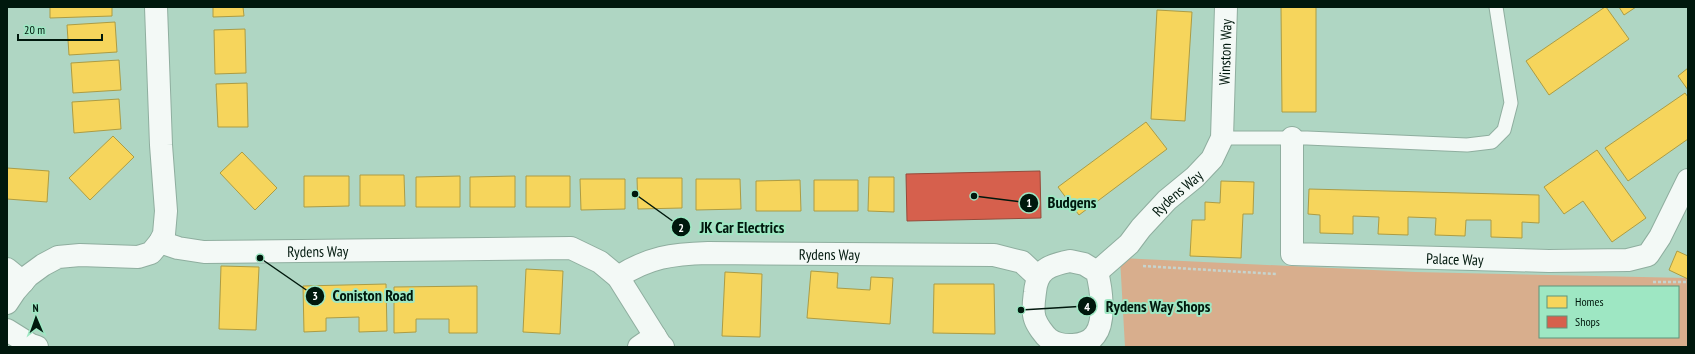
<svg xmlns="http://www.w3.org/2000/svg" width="1695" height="354" viewBox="0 0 1695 354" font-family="'PT Sans Narrow',sans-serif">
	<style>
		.green { fill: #d8ae8d; fill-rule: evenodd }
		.homes { fill: #f6d55c; stroke: #ac9c44 }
		.shops { fill: #d6604d; stroke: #964a3a }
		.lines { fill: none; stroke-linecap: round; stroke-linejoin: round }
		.service-casing { stroke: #8fae9f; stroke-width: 15 }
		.minor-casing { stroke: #8fae9f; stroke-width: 24 }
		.path { stroke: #c7d4ce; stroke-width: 2.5; stroke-dasharray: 3 2; stroke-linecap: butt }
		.service { stroke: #f3f9f6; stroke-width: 13 }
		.minor { stroke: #f3f9f6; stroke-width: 22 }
		.labels { text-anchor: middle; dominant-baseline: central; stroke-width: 4; stroke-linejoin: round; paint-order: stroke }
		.street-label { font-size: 15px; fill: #00180d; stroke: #9ee7c3 }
		.leader { fill: none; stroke: #00180d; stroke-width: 1.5 }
		.callout-dot { fill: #00180d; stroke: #9ee7c3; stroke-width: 1.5 }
		.mark-label { font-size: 12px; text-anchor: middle; font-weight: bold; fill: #fff }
		.callout-label { font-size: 16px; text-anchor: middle; font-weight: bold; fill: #00180d; stroke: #9ee7c3; stroke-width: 4; stroke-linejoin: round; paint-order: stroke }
	</style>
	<rect width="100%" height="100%" fill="#afd6c3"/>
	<path class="green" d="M1120,258L1415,272L1688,278V347H1125ZM1540,287H1678V337H1540Z"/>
	<path class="homes" d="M50,7H112V16L50,18Z
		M213,7H243L244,16L213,17Z
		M1281,7H1316V112H1282Z
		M1605,7H1606L1629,39L1549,95L1526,61Z
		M1619,7H1636L1624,15Z
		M1157,10L1192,12L1185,121L1151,119Z
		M115,22L117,52L69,55L67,25Z
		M245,29L246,73L215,74L214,30Z
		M119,60L121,90L73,93L71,63Z
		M1688,68V90L1678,76Z
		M247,83L248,127H218L216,84Z
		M1685,93L1688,97V139L1628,181L1605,148Z
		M119,99L121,129L74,133L72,102Z
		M1146,122L1167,149L1079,215L1058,187Z
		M113,136L134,157L90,200L69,178Z
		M1597,150L1646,218L1612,242L1583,201L1564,214L1544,187Z
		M242,152L277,188L255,210L220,173Z
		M7,168L49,171L47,202L7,199Z
		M360,175H404L405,206H360Z
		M304,176H349V206L304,207Z
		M460,176V207H416V177Z
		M515,176V207H470V177Z
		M526,176H570V207H526Z
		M869,177H894V212L868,211Z
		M637,178H682V208L638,209Z
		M580,179H625V209L581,210Z
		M696,179H740L741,209L696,210Z
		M800,180L801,211H756V181Z
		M814,180H858V211H814Z
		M1221,181L1254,182L1253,214H1243L1241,258L1190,256L1192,220H1205V202L1220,203Z
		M1309,189L1539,195V223L1522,222V238L1491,237V220H1466L1465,236L1435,235L1436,218L1408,217V235L1378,234L1379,217L1353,216V234L1320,233V215L1308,214Z
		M1677,251L1688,256V279L1669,270Z
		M221,266L259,267L256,330L219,329Z
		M526,269L563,271L560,334L523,332Z
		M811,271L838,273L837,288L870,290L871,277L893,278L890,324L807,318Z
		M725,272L762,274L760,337L722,336Z
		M386,284L387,331L359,332V317L326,318V331L304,332L303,286Z
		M934,284H994L995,334L933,333Z
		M477,286V333H449V319H416V332L394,333V287Z"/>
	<path class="shops" d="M1040,171L1041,218L907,221L906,174Z"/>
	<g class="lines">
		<defs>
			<path id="service" d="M1222,138H1307L1467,145L1492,142L1504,130L1511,103L1496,7"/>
			<g id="minor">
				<path id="s1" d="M1292,138V254L1549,261L1628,260L1648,255L1660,237L1688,180"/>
				<path id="s2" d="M160,242L178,248L204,252L571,248L600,262L618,277L660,344L663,347"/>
				<path d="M1070,261L1084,264L1097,272C1101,288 1106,321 1095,335C1086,347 1061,348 1049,339C1044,335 1037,325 1035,319C1032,311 1034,300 1035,292C1037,269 1050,265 1070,261Z"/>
				<path d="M7,269L23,282"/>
				<path id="s3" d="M1097,272L1129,244L1141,228L1167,200L1195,177L1212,159L1222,138L1226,7"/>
				<path id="s4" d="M618,277C649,257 672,254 708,253L994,255L1022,262L1038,277"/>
				<path d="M7,303L15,291L28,276L43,265L58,257L80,255L138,257L151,253L160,242L164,234L166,211L161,145L156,7"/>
				<path d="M7,330L31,345L37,347"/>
				<path d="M639,347L655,336"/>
			</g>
		</defs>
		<use href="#service" class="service-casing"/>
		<use href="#minor" class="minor-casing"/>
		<path class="path" d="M1143,266L1276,274
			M1653,282H1688"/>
		<use href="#service" class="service"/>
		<use href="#minor" class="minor"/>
	</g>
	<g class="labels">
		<g class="street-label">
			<text stroke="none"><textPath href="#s3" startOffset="271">Winston Way</textPath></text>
			<text stroke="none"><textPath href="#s3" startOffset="113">Rydens Way</textPath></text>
			<text stroke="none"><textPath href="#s2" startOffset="159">Rydens Way</textPath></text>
			<text stroke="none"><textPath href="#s4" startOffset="216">Rydens Way</textPath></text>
			<text stroke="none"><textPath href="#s1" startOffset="279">Palace Way</textPath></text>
		</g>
	</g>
	<path class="leader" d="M974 196L1029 203M635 194L681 227M260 258L315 296M1021 310L1087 306"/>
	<g class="callout-dot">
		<circle cx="974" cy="196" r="4"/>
		<circle cx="635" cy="194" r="4"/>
		<circle cx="260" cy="258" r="4"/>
		<circle cx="1021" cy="310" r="4"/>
		<circle cx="1029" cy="203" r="10"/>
		<circle cx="681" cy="227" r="10"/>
		<circle cx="315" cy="296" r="10"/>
		<circle cx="1087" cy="306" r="10"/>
	</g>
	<g class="mark-label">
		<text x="1029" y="207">1</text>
		<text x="681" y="232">2</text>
		<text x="315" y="300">3</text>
		<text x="1087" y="311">4</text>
	</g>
	<g class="callout-label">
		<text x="1072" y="208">Budgens</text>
		<text x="742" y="233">JK Car Electrics</text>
		<text x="373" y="301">Coniston Road</text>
		<text x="1158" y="312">Rydens Way Shops</text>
	</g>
	<rect width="1695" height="354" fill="none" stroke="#00180d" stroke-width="16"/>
	<rect x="1539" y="286" width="140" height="52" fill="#9ee7c3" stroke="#5f947a"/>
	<rect x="1547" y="296" width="20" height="12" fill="#f6d55c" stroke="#5f947a"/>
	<text x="1575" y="306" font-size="12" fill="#00180d">Homes</text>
	<rect x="1547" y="316" width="20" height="12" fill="#d6604d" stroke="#5f947a"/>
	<text x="1575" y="326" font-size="12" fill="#00180d">Shops</text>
	<g transform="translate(36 318) rotate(358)" stroke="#9ee7c3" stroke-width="3" paint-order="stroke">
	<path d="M0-3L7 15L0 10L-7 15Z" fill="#00180d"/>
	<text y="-6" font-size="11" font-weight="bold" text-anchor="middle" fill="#00180d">N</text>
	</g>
	<path d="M18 34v6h84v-6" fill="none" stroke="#00180d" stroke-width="2"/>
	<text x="24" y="34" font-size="12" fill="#00180d" stroke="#9ee7c3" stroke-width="3" paint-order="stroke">20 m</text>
</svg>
